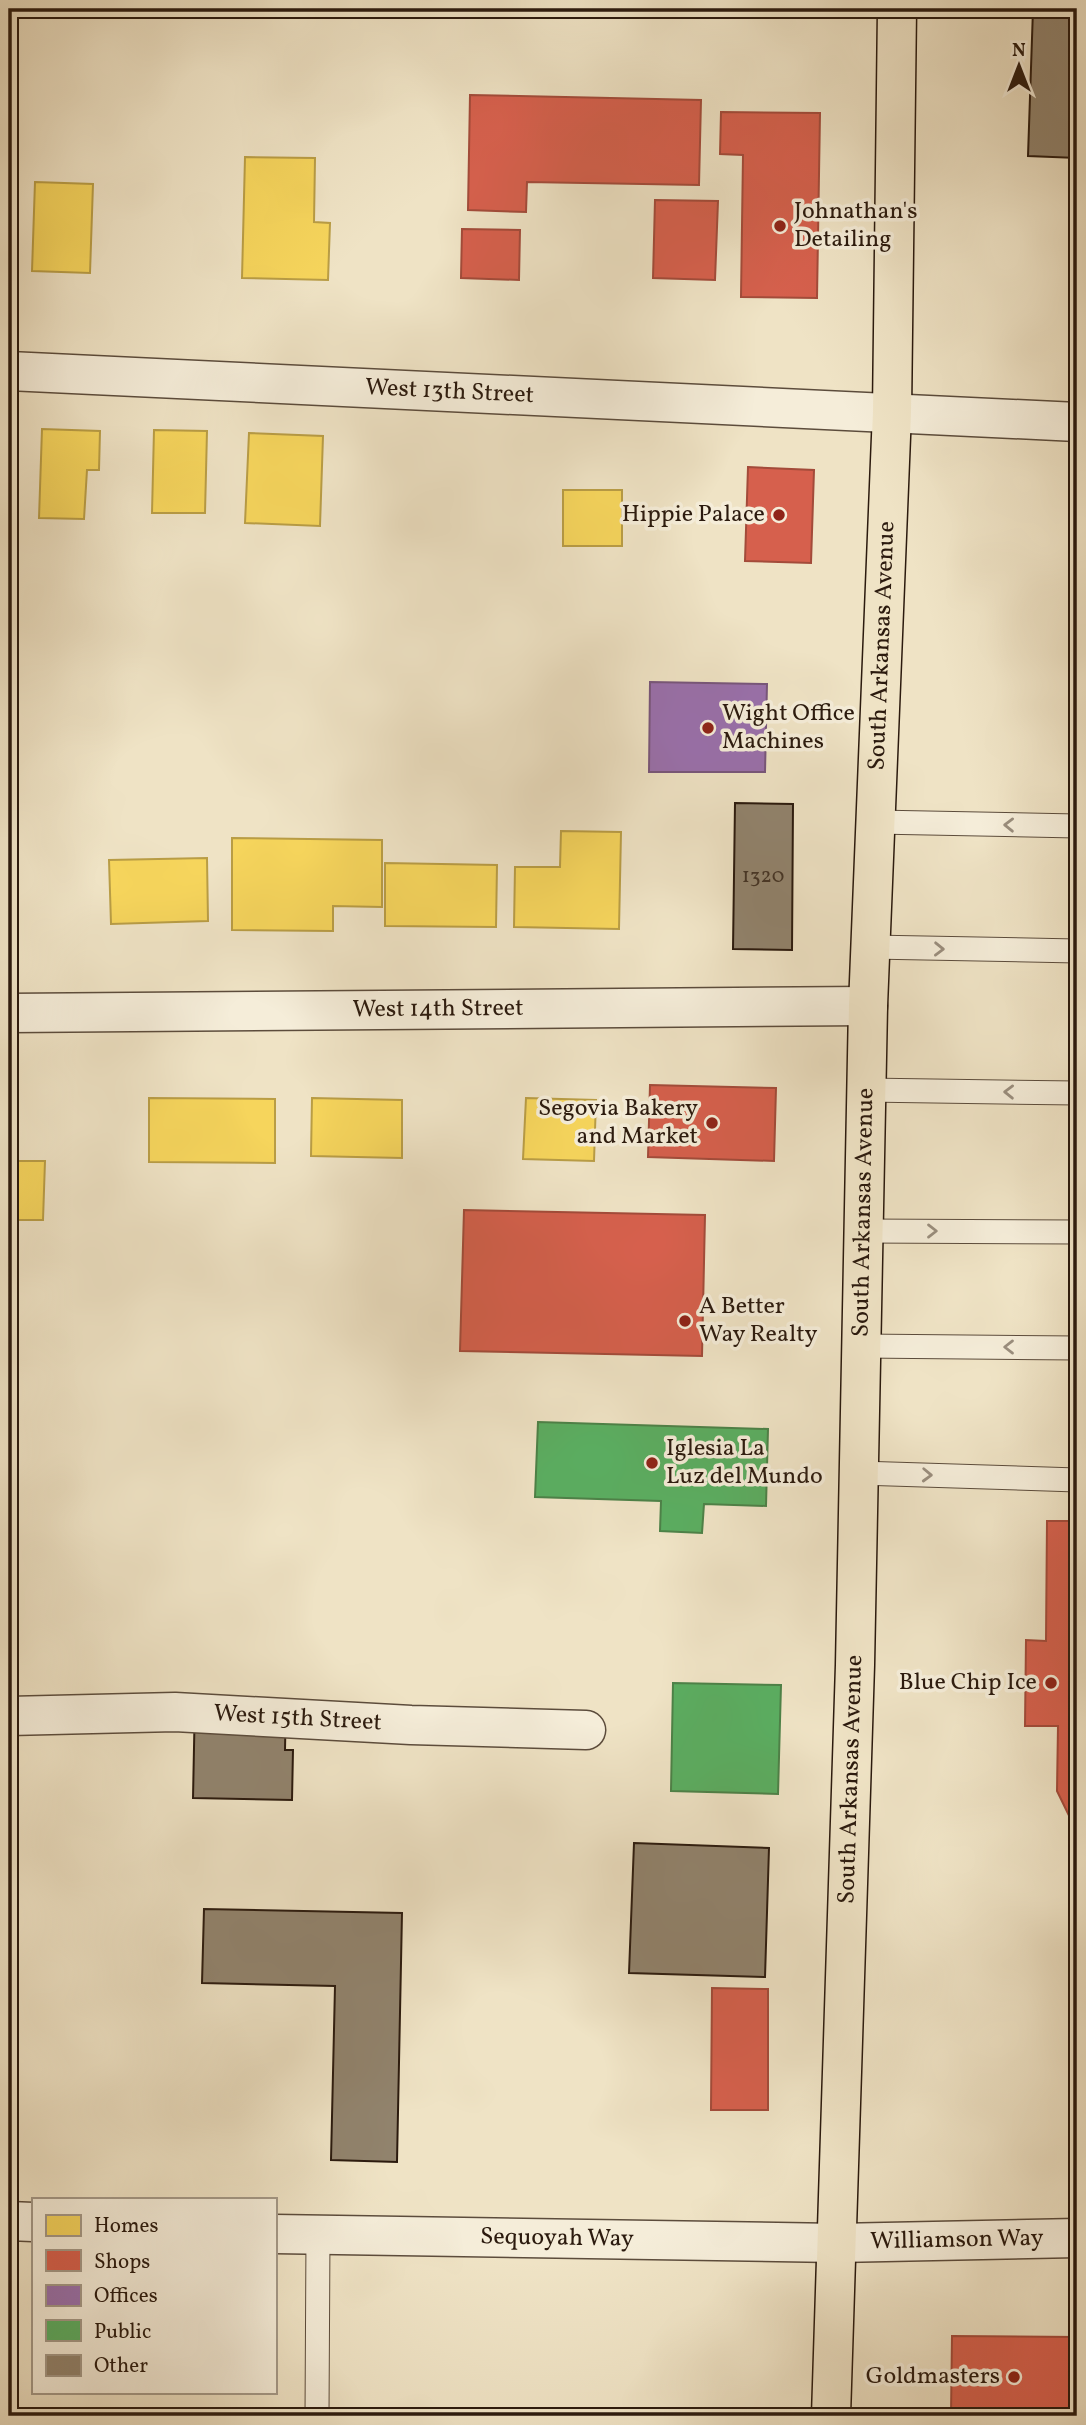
<svg xmlns="http://www.w3.org/2000/svg" width="1086" height="2425" viewBox="0 0 1086 2425" font-family="Vollkorn,serif">
	<style>
		.homes { fill: #f6d55c; stroke: #b99d45; stroke-width: 2 }
		.shops { fill: #d6604d; stroke: #a34b3a; stroke-width: 2 }
		.offices { fill: #9970ab; stroke: #78567c; stroke-width: 2 }
		.public { fill: #5aae61; stroke: #4c8248; stroke-width: 2 }
		.building { fill: #91836d; stroke: #2b1a0e; stroke-width: 2 }
		.lines { fill: none; stroke-linecap: round; stroke-linejoin: round }
		.service-casing { stroke: #5c4c3c; stroke-width: 25 }
		.minor-casing { stroke: #5c4c3c; stroke-width: 41 }
		.tertiary-casing { stroke: #5c4c3c; stroke-width: 41 }
		.trunk-casing { stroke: #2b1a0e; stroke-width: 41 }
		.service { stroke: #f5edd9; stroke-width: 23 }
		.minor { stroke: #f5edd9; stroke-width: 38 }
		.tertiary { stroke: #f5edd9; stroke-width: 38 }
		.trunk { stroke: #efe3c5; stroke-width: 38 }
		.oneway { stroke: #9a8e7e }
		.poi-dot { fill: #8f2418; stroke: #f5edd9; stroke-width: 2.5 }
		.labels { text-anchor: middle; dominant-baseline: central; stroke-width: 7; stroke-linejoin: round; paint-order: stroke }
		.number-label { font-size: 21px; fill: #443426 }
		.poi-label { font-size: 24px; fill: #2b1a0e; stroke: #f5edd9; text-anchor: start }
		.street-label { font-size: 24px; fill: #2b1a0e; stroke: #f5edd9 }
	</style>
	<rect width="100%" height="100%" fill="#efe3c5"/>
	<filter id="stains"><feTurbulence type="fractalNoise" baseFrequency=".00286" numOctaves="4"/><feColorMatrix values="0 0 0 0 .2 0 0 0 0 .09 0 0 0 0 .02 0 0 0 .5 -.17"/></filter>
	<radialGradient id="worn" r=".72"><stop offset=".6" stop-color="#630" stop-opacity="0"/><stop offset="1" stop-color="#630" stop-opacity=".3"/></radialGradient>
	<path class="homes" d="M245,157L315,158L314,222L330,223L328,280L242,278Z
		M35,182L93,184L90,273L32,271Z
		M42,429L100,431L99,470H87L84,519L39,518Z
		M154,430L207,431L205,513H152Z
		M249,433L323,436L320,526L245,523Z
		M563,490H622V546H563Z
		M561,831L621,832L619,929L514,927L515,867H560Z
		M232,838L382,840V907L333,906V931L232,930Z
		M207,858L208,921L111,924L109,860Z
		M385,863L497,865L496,927L385,926Z
		M149,1098L275,1099V1163L149,1162Z
		M312,1098L402,1100V1158L311,1156Z
		M526,1098L596,1100L594,1161L523,1159Z
		M9,1161H45L43,1220H9Z"/>
	<path class="shops" d="M470,95L701,100L699,185L527,182L526,212L468,210Z
		M721,112L820,113L817,298L741,297L743,155L720,154Z
		M655,200L718,201L715,280L653,278Z
		M462,229L520,230L519,280L461,278Z
		M748,467L814,470L811,563L745,561Z
		M650,1085L776,1088L774,1161L648,1157Z
		M464,1210L705,1215L702,1356L460,1351Z
		M1047,1521H1077V1832L1057,1791L1058,1726H1025L1026,1640L1046,1641Z
		M712,1988L768,1989V2110H711Z
		M952,2336L1077,2337V2416H951Z"/>
	<path class="offices" d="M650,682L767,684L765,772H649Z"/>
	<path class="public" d="M538,1422L768,1429L766,1506L704,1504L702,1533L660,1531L661,1501L535,1497Z
		M673,1683L781,1685L778,1794L671,1791Z"/>
	<path class="building" d="M1033,9H1077V158L1028,156Z
		M735,803L793,804L792,950L733,949Z
		M195,1698L286,1700L285,1750H293L292,1800L193,1798Z
		M634,1843L769,1848L765,1977L629,1973Z
		M204,1909L402,1913L397,2162L331,2160L335,1986L202,1983Z"/>
	<g class="lines">
		<defs>
			<path id="service" d="M876,822L1077,826
				M871,947L1077,951
				M866,1090L1077,1093
				M864,1231L1077,1232
				M862,1346L1077,1348
				M859,1473L1077,1480
				M317,2416L318,2236"/>
			<g id="minor">
				<path id="s1" d="M9,371L1077,422"/>
				<path id="s2" d="M9,1013L868,1006"/>
				<path id="s3" d="M9,1716L175,1712L411,1725L586,1730"/>
			</g>
			<g id="tertiary">
				<path d="M9,2221L33,2222"/>
				<path id="s4" d="M275,2234L837,2243L1077,2238"/>
			</g>
			<g id="trunk">
				<path id="s5" d="M831,2416L855,1665L868,1006L892,412L897,9"/>
			</g>
		</defs>
		<use href="#service" class="service-casing"/>
		<use href="#minor" class="minor-casing"/>
		<use href="#tertiary" class="tertiary-casing"/>
		<use href="#trunk" class="trunk-casing"/>
		<use href="#service" class="service"/>
		<use href="#minor" class="minor"/>
		<use href="#tertiary" class="tertiary"/>
		<use href="#trunk" class="trunk"/>
	</g>
	<defs><path id="oneway-chevron" d="M-2-3.5L2.5 0L-2 3.5" fill="none" stroke-width="1.6" stroke-linecap="round" stroke-linejoin="round" transform="scale(1.75)"/></defs>
	<g class="oneway">
		<use href="#oneway-chevron" transform="translate(1009 825) rotate(-179)"/>
		<use href="#oneway-chevron" transform="translate(939 949) rotate(1)"/>
		<use href="#oneway-chevron" transform="translate(1009 1092) rotate(-179)"/>
		<use href="#oneway-chevron" transform="translate(932 1231)"/>
		<use href="#oneway-chevron" transform="translate(1009 1347) rotate(-180)"/>
		<use href="#oneway-chevron" transform="translate(927 1475) rotate(2)"/>
	</g>
	<g class="poi-dot">
		<circle cx="780" cy="226" r="7"/>
		<circle cx="779" cy="515" r="7"/>
		<circle cx="708" cy="728" r="7"/>
		<circle cx="712" cy="1123" r="7"/>
		<circle cx="685" cy="1321" r="7"/>
		<circle cx="652" cy="1463" r="7"/>
		<circle cx="1051" cy="1683" r="7"/>
		<circle cx="1014" cy="2377" r="7"/>
	</g>
	<g class="labels">
		<g class="number-label">
			<text x="763" y="876">1320</text>
		</g>
		<g class="poi-label">
			<text x="794" y="212">Johnathan's<tspan x="794" dy="28">Detailing</tspan></text>
			<text x="765" y="515" text-anchor="end">Hippie Palace</text>
			<text x="722" y="714">Wight Office<tspan x="722" dy="28">Machines</tspan></text>
			<text x="698" y="1109" text-anchor="end">Segovia Bakery<tspan x="698" dy="28">and Market</tspan></text>
			<text x="699" y="1307">A Better<tspan x="699" dy="28">Way Realty</tspan></text>
			<text x="666" y="1449">Iglesia La<tspan x="666" dy="28">Luz del Mundo</tspan></text>
			<text x="1037" y="1683" text-anchor="end">Blue Chip Ice</text>
			<text x="1000" y="2377" text-anchor="end">Goldmasters</text>
		</g>
		<g class="street-label">
			<text stroke="none"><textPath href="#s1" startOffset="441">West 13th Street</textPath></text>
			<text stroke="none"><textPath href="#s5" startOffset="1771">South Arkansas Avenue</textPath></text>
			<text stroke="none"><textPath href="#s2" startOffset="429">West 14th Street</textPath></text>
			<text stroke="none"><textPath href="#s5" startOffset="1204">South Arkansas Avenue</textPath></text>
			<text stroke="none"><textPath href="#s3" startOffset="289">West 15th Street</textPath></text>
			<text stroke="none"><textPath href="#s5" startOffset="637">South Arkansas Avenue</textPath></text>
			<text stroke="none"><textPath href="#s4" startOffset="282">Sequoyah Way</textPath></text>
			<text stroke="none"><textPath href="#s4" startOffset="682">Williamson Way</textPath></text>
		</g>
	</g>
	<rect width="1086" height="2425" fill="none" stroke="#efe3c5" stroke-width="35"/>
	<rect x="10" y="10" width="1065" height="2404" fill="none" stroke="#2b1a0e" stroke-width="3.5"/>
	<rect x="18" y="18" width="1051" height="2390" fill="none" stroke="#2b1a0e" stroke-width="2"/>
	<rect x="32" y="2198" width="245" height="196" fill="#f5edd9" stroke="#a49988" stroke-width="2"/>
	<rect x="46" y="2215" width="35" height="21" fill="#f6d55c" stroke="#a49988" stroke-width="2"/>
	<text x="94" y="2232" font-size="21" fill="#2b1a0e">Homes</text>
	<rect x="46" y="2250" width="35" height="21" fill="#d6604d" stroke="#a49988" stroke-width="2"/>
	<text x="94" y="2268" font-size="21" fill="#2b1a0e">Shops</text>
	<rect x="46" y="2285" width="35" height="21" fill="#9970ab" stroke="#a49988" stroke-width="2"/>
	<text x="94" y="2302" font-size="21" fill="#2b1a0e">Offices</text>
	<rect x="46" y="2320" width="35" height="21" fill="#5aae61" stroke="#a49988" stroke-width="2"/>
	<text x="94" y="2338" font-size="21" fill="#2b1a0e">Public</text>
	<rect x="46" y="2355" width="35" height="21" fill="#91836d" stroke="#a49988" stroke-width="2"/>
	<text x="94" y="2372" font-size="21" fill="#2b1a0e">Other</text>
	<g transform="translate(1019 66)" stroke="#f5edd9" stroke-width="5" paint-order="stroke">
	<path d="M0-5L12 26L0 18L-12 26Z" fill="#2b1a0e"/>
	<text y="-10" font-size="19" font-weight="bold" text-anchor="middle" fill="#2b1a0e">N</text>
	</g>
	<rect width="100%" height="100%" filter="url(#stains)"/>
	<rect width="100%" height="100%" fill="url(#worn)"/>
</svg>
